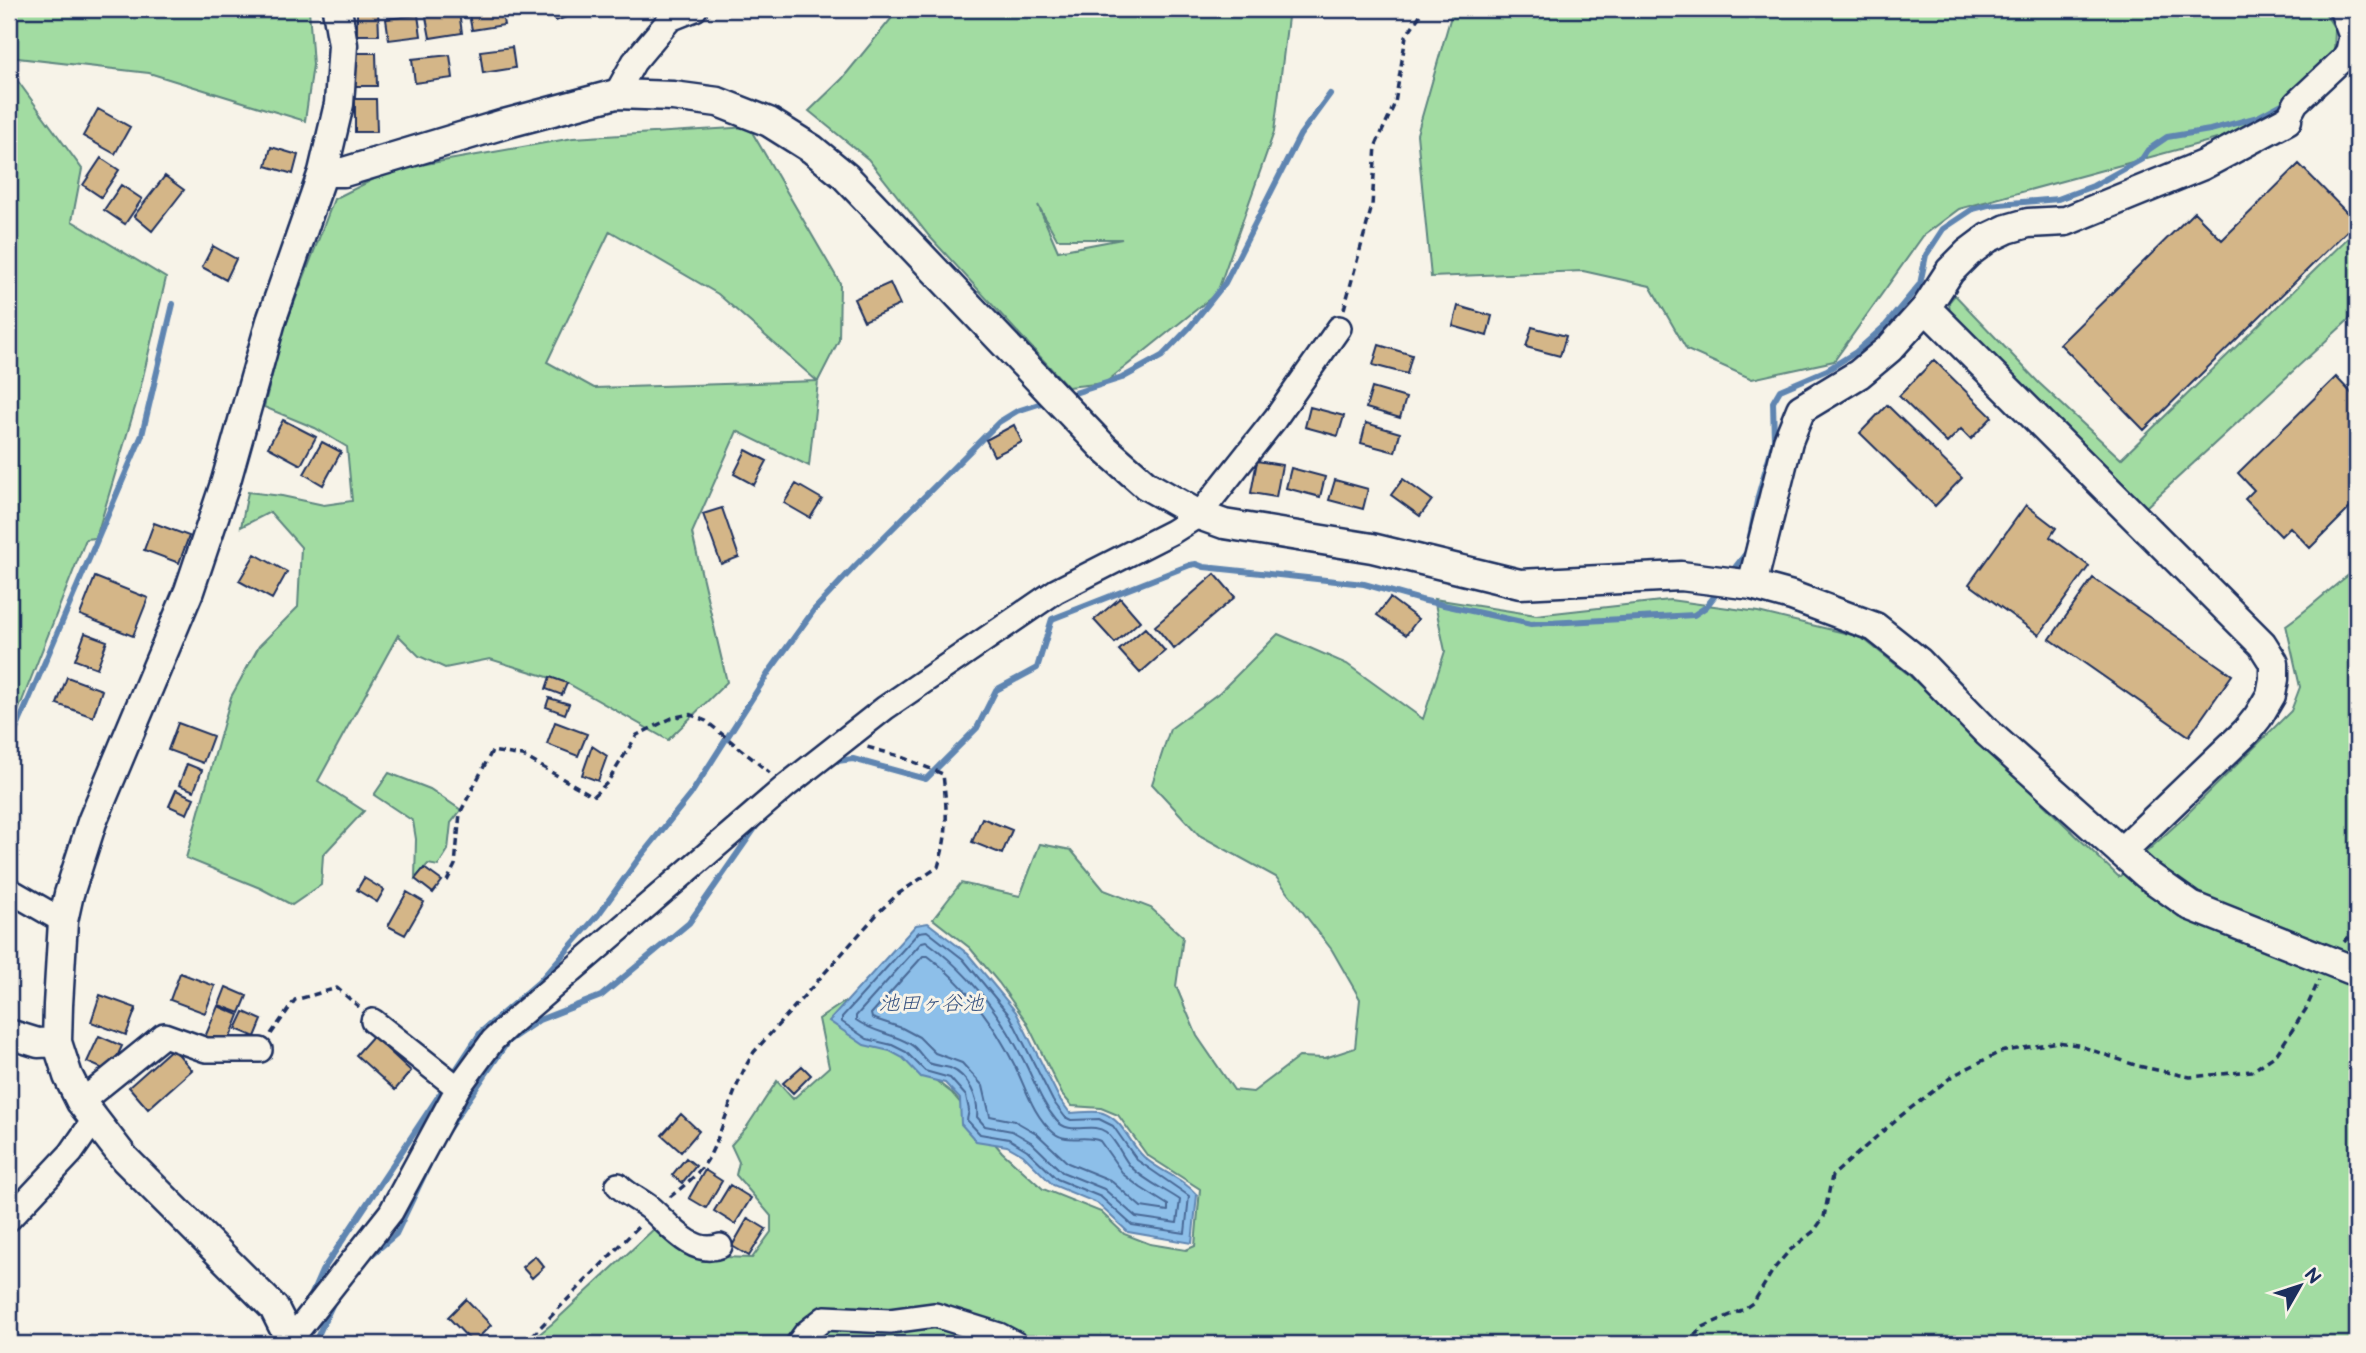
<svg xmlns="http://www.w3.org/2000/svg" width="2366" height="1353" viewBox="0 0 2366 1353" font-family="'Balsamiq Sans','Klee One',sans-serif">
	<style>
		.green { fill: #a2dca2; stroke: #5e8680; stroke-width: 2; fill-rule: evenodd }
		.water { fill: #8dbfe9; stroke: #5f85b1; stroke-width: 2 }
		.lines { fill: none; stroke-linecap: round; stroke-linejoin: round }
		.shore { stroke: #496996; stroke-width: 2 }
		.stream { stroke: #5f85b1; stroke-width: 6 }
		.building { fill: #d4b688; stroke: #1b2f5e; stroke-width: 2 }
		.minor-casing { stroke: #1b2f5e; stroke-width: 28 }
		.tertiary-casing { stroke: #1b2f5e; stroke-width: 33 }
		.path { stroke: #1b2f5e; stroke-width: 3.5; stroke-dasharray: 7 5; stroke-linecap: butt }
		.minor { stroke: #f7f3e8; stroke-width: 23 }
		.tertiary { stroke: #f7f3e8; stroke-width: 28 }
		.labels { text-anchor: middle; dominant-baseline: central; stroke-width: 6; stroke-linejoin: round; paint-order: stroke }
		.water-label { font-size: 21px; font-style: italic; fill: #385381; stroke: #f7f3e8 }
	</style>
	<rect width="100%" height="100%" fill="#f7f3e8"/>
	<filter id="ink" filterUnits="userSpaceOnUse"><feTurbulence type="fractalNoise" baseFrequency=".0143" numOctaves="2"/><feDisplacementMap in="SourceGraphic" scale="14" xChannelSelector="R" yChannelSelector="G"/><feConvolveMatrix kernelMatrix="1 2 1 2 8 2 1 2 1" color-interpolation-filters="sRGB"/></filter>
	<g filter="url(#ink)">
		<path class="green" d="M9,9H309L313,65L305,121L149,73L9,57Z
			M899,9H1289L1274,132L1217,293L1105,383L1068,387L929,236L868,159L809,111L842,79ZM1038,205L1057,239H1122L1058,251Z
			M1453,9H2322L2335,29L2334,52L2287,120L1959,209L1923,236L1834,361L1752,379L1687,350L1650,286L1583,271L1431,277L1417,134Z
			M9,69L82,169L72,221L166,278L139,394L96,538L86,539L9,734Z
			M749,127L840,283L839,340L818,381L809,466L737,431L692,533L727,682L668,740L567,683L490,659L445,668L419,656L398,635L318,781L364,811L323,855L321,885L292,905L260,888L186,858L231,697L259,646L298,607L301,547L270,512L241,527L248,492L282,496L324,505L352,501L347,447L315,428L264,407L283,332L334,199L392,170L573,138ZM610,231L718,294L817,381L594,388L547,362Z
			M2357,229V312L2146,507L1950,314L1949,302L1955,295L2039,383L2121,459Z
			M2357,569V1344H527L553,1323L655,1228L695,1256L752,1258L771,1232V1216L736,1175L739,1162L731,1145L746,1128L777,1081L793,1099L829,1067L819,1019L844,1002L874,1042L904,1056L952,1093L1002,1152L1043,1189L1101,1212L1124,1234L1150,1244L1186,1250L1195,1246L1200,1189L1147,1155L1118,1115L1101,1108L1072,1106L1062,1094L1026,1021L999,983L970,948L933,919L961,883L1020,896L1040,844L1071,850L1104,890L1151,908L1183,937L1176,986L1197,1036L1234,1090L1253,1092L1299,1057L1325,1058L1355,1048L1360,999L1332,950L1276,877L1199,835L1152,784L1170,729L1220,692L1278,634L1347,664L1423,719L1445,651L1434,599L1536,615L1670,600L1758,612L1861,637L1909,675L2119,877L2180,821L2291,711L2300,687L2286,625C2311,608 2332,586 2357,569Z
			M389,773L430,789L461,810L451,823L448,850L438,866L428,864L415,879L416,839L413,821L374,795Z"/>
		<path class="water" d="M928,923L968,954L1016,1012L1059,1098L1070,1113C1080,1113 1094,1110 1103,1113C1124,1121 1128,1142 1144,1157C1160,1172 1183,1178 1197,1195L1192,1243L1128,1232L1097,1203L1053,1185L1023,1155L1007,1146L976,1141L961,1124L960,1099L945,1083L921,1077L903,1058L890,1051L864,1045L829,1021L916,925Z"/>
		<g class="lines">
			<path class="shore" d="M927,931L963,959L1010,1016L1053,1101L1065,1117L1071,1120L1099,1119L1113,1126L1137,1160L1189,1196L1185,1233L1132,1225L1101,1197L1057,1179L1027,1150L1009,1139L980,1134L967,1120L969,1110L966,1096L950,1078L925,1071L906,1052L892,1045L867,1039L842,1022V1017L919,932Z
				M926,941C968,972 1000,1013 1023,1059C1034,1080 1041,1102 1056,1120C1070,1137 1091,1121 1106,1132C1117,1141 1122,1157 1131,1167C1145,1181 1164,1189 1180,1200L1177,1223L1136,1217L1104,1189L1062,1172L1031,1142L1012,1131L985,1126L977,1117C979,1099 969,1076 950,1068C944,1066 935,1066 929,1063C922,1058 918,1048 910,1044C892,1033 874,1033 856,1020V1016L922,942Z
				M923,956H928C965,984 993,1022 1014,1064C1025,1086 1033,1116 1054,1133C1068,1144 1085,1134 1100,1141L1124,1175L1141,1188L1168,1205V1211L1141,1207L1110,1180L1068,1163L1036,1133L1015,1121L990,1116L983,1086L962,1063L935,1053L919,1037L902,1028L872,1018L871,1014Z"/>
			<path class="stream" d="M2327,9L2335,22
				M1065,396L1122,378L1162,356L1189,328L1225,283L1300,135L1330,94
				M1730,574L1747,552L1758,496L1774,440L1773,402L1780,390L1827,370L1856,352L1886,325L1920,284L1926,255L1943,229L1973,209L1988,205L2058,199L2093,186L2142,159L2148,150L2167,137L2210,130L2258,117L2286,102
				M9,746L142,435L173,304
				M829,762L853,759L926,779L977,728L996,690L1037,668L1052,619L1190,565L1196,564L1204,567L1364,584L1421,600L1531,624L1694,615L1706,607L1720,589
				M452,1076L481,1032L539,982L598,915L637,861L691,794L769,672L814,610L856,565L999,422L1017,411L1048,401
				M445,1134L508,1041L539,1020L601,996L689,923L760,821
				M369,1257L396,1234L429,1165
				M308,1303L322,1271L446,1085
				M314,1344L334,1301"/>
		</g>
		<path class="building" d="M357,9H378L379,35H357Z
			M468,9H501L504,25L472,30Z
			M551,9H570L571,15L556,21Z
			M459,12L462,33L430,38L426,17Z
			M418,15L421,36L389,40L386,19Z
			M512,47L515,68L483,73L480,51Z
			M355,53H376L377,86H355Z
			M450,55L453,78L415,83L412,59Z
			M355,99H376L377,132H355Z
			M98,109L130,127L115,154L83,136Z
			M271,147L298,155L293,174L266,166Z
			M101,158L119,170L101,197L83,185Z
			M2299,164L2356,222L2144,430L2060,344L2194,212L2222,240Z
			M165,176L184,190L152,231L134,216Z
			M121,185L142,199L125,224L104,210Z
			M213,246L236,259L226,280L202,267Z
			M890,283L900,305L864,321L854,299Z
			M1458,306L1492,316L1487,336L1453,326Z
			M1532,327L1566,336L1560,356L1526,347Z
			M1379,345L1412,355L1407,374L1373,365Z
			M1934,360L1992,417L1971,439L1961,429L1947,443L1899,396Z
			M2336,377L2357,399V501L2310,548L2290,527L2281,536L2245,499L2254,490L2238,473Z
			M1372,388L1406,398L1400,418L1366,408Z
			M1887,405L1962,478L1935,506L1860,433Z
			M1310,407L1344,416L1338,436L1305,427Z
			M283,420L316,437L301,465L268,447Z
			M1366,423L1400,433L1395,452L1361,443Z
			M1014,425L1022,442L994,456L986,440Z
			M322,442L341,452L323,485L304,474Z
			M746,450L767,461L754,485L734,474Z
			M1257,461L1282,465L1276,497L1251,493Z
			M1291,468L1325,477L1320,497L1286,488Z
			M1403,479L1432,500L1420,516L1391,495Z
			M1335,480L1368,489L1363,509L1329,500Z
			M796,484L822,499L810,518L784,503Z
			M2026,505L2056,528L2050,537L2089,566L2039,635L1969,584Z
			M722,508L739,557L721,564L703,514Z
			M154,523L189,536L179,563L144,550Z
			M255,554L287,572L272,599L239,581Z
			M1215,574L1235,597L1174,649L1155,626Z
			M95,577L148,598L133,636L80,615Z
			M2093,578L2232,675L2189,736L2050,639Z
			M1120,598L1140,621L1115,643L1094,620Z
			M1390,598L1418,619L1406,635L1377,615Z
			M1145,628L1165,651L1140,673L1119,650Z
			M85,633L107,641L97,668L75,660Z
			M67,677L102,690L93,717L57,704Z
			M550,677L567,683L562,695L546,689Z
			M549,698L569,704L565,714L546,707Z
			M555,722L587,734L578,756L547,744Z
			M178,723L213,736L203,763L168,750Z
			M592,746L607,756L598,781L582,775Z
			M187,764L202,770L194,791L179,785Z
			M176,790L194,798L187,814L169,806Z
			M982,818L1012,830L1002,854L972,842Z
			M424,868L442,881L433,893L415,879Z
			M364,878L384,890L377,902L357,890Z
			M407,892L424,902L405,935L388,926Z
			M180,973L215,986L205,1013L170,1000Z
			M226,987L247,996L240,1013L219,1005Z
			M100,995L136,1008L126,1035L91,1022Z
			M218,1006L239,1015L227,1045L205,1037Z
			M244,1012L262,1020L255,1037L236,1029Z
			M99,1036L122,1046L110,1072L87,1062Z
			M373,1036L411,1071L395,1090L356,1055Z
			M173,1048L192,1070L148,1109L129,1087Z
			M802,1066L811,1075L793,1093L783,1083Z
			M681,1114L699,1131L681,1152L662,1135Z
			M686,1158L696,1166L682,1183L672,1175Z
			M705,1170L722,1181L706,1208L689,1198Z
			M730,1185L751,1198L735,1224L714,1211Z
			M748,1218L766,1229L749,1256L732,1246Z
			M535,1256L544,1267L532,1278L522,1267Z
			M466,1299L491,1325L473,1343L448,1317Z"/>
		<g class="lines">
			<defs>
				<path id="minor" d="M616,94L634,62L670,19L695,9
					M2287,120L2296,103L2342,60L2348,51L2351,36L2341,9
					M9,890L63,921
					M373,1021L458,1088
					M81,1102L164,1035L206,1050H260
					M618,1185C627,1195 639,1199 650,1208C668,1223 692,1257 720,1246
					M9,1219L71,1153L94,1120
					M291,1339L391,1212L458,1088L493,1040L511,1023L786,786L885,708L1056,591L1172,532L1199,515L1275,419L1339,328
					M798,1344L806,1333L825,1318L890,1321L935,1315L999,1335L1016,1344"/>
				<path id="tertiary" d="M323,172H344L504,124L616,94L673,96L718,102L769,122L812,149L845,176L1104,448L1146,485L1199,515L1224,524L1372,548L1520,584L1681,576L1752,585L1792,596L1875,627L1919,662L1988,733L2146,874L2191,906L2357,972
					M1926,308L2262,644L2274,663V679L2271,695L2258,717L2246,732L2121,852
					M1752,585L1788,441L1801,409L1859,374L1890,348L1926,308L1950,271L1968,253L1988,238L2007,229L2028,223L2066,221L2203,165L2287,120
					M9,1034L38,1043L57,1042
					M292,1344L274,1308L125,1159L81,1102L68,1076L57,1042L58,1005L63,921L69,894L92,822L189,591L226,481L271,321L323,172L339,104L343,45L337,9"/>
			</defs>
			<use href="#minor" class="minor-casing"/>
			<use href="#tertiary" class="tertiary-casing"/>
			<path class="path" d="M1344,309L1372,206L1376,145L1395,103L1406,36L1424,9
				M447,881L455,865L460,813L492,751L523,756L593,796L607,783L637,735L672,718L689,714L706,721L770,773
				M2344,942L2357,928
				M271,1034L295,1000L337,988L359,1007
				M670,1197C685,1185 703,1171 711,1153C727,1120 734,1083 754,1052L880,911L898,894L938,867C949,831 947,812 943,774L899,756L867,747
				M524,1344L639,1226
				M1686,1344L1703,1327L1744,1309L1754,1302L1773,1270L1789,1251L1814,1231L1824,1217L1832,1176L1898,1118L1954,1075L2000,1052L2058,1042L2077,1045L2138,1066L2190,1077L2252,1071L2276,1055L2306,1009L2319,980"/>
			<use href="#minor" class="minor"/>
			<use href="#tertiary" class="tertiary"/>
		</g>
	</g>
	<g class="labels">
		<g class="water-label">
			<text x="931" y="1003">池田ヶ谷池</text>
		</g>
	</g>
	<rect width="2366" height="1353" fill="none" stroke="#f7f3e8" stroke-width="35"/>
	<rect x="18" y="18" width="2331" height="1318" fill="none" stroke="#1b2f5e" stroke-width="2.5" filter="url(#ink)"/>
	<g transform="translate(2300 1286) rotate(51)" stroke="#f7f3e8" stroke-width="5" paint-order="stroke">
	<path d="M0-5L12 26L0 18L-12 26Z" fill="#1b2f5e"/>
	<text y="-10" font-size="19" font-weight="bold" text-anchor="middle" fill="#1b2f5e">N</text>
	</g>
</svg>
